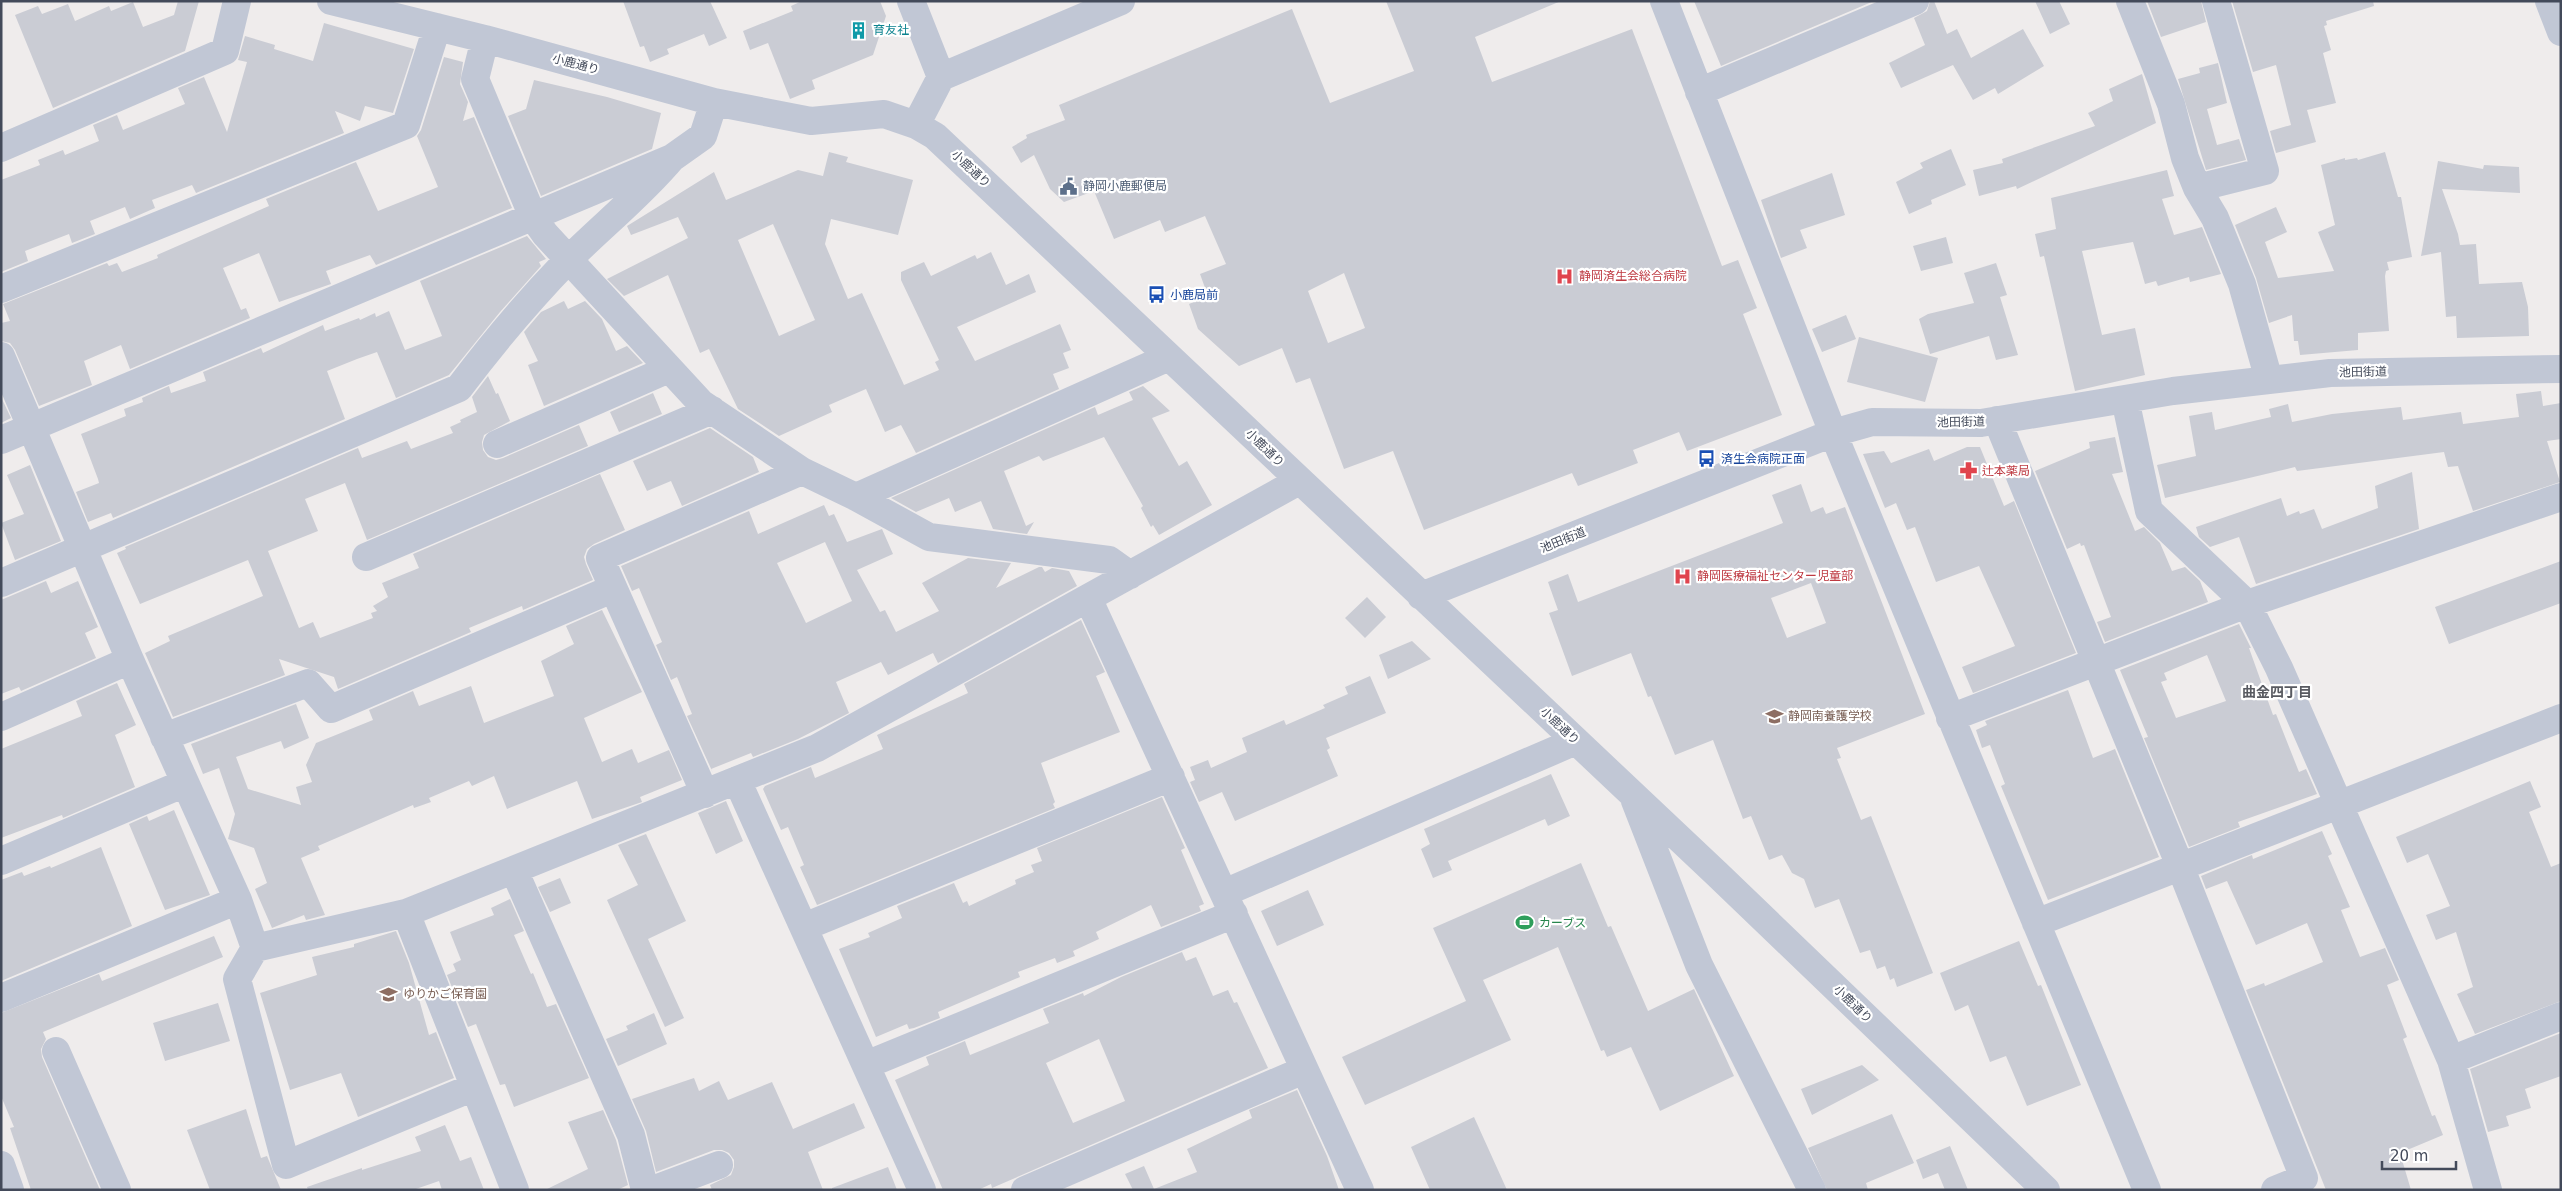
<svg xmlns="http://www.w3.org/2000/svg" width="2562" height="1191" viewBox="0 0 2562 1191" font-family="'DejaVu Sans','Noto Sans JP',sans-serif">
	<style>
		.building { fill: #caccd4; fill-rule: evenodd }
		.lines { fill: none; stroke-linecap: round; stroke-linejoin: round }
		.minor { stroke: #c1c7d5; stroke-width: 28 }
		.labels { text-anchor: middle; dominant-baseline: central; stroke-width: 4.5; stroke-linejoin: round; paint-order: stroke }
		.culture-label { font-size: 12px; fill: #0d838f; stroke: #fff; text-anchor: start }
		.street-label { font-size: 12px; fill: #434a5a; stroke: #fff }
		.service-label { font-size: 12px; fill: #4e5e75; stroke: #fff; text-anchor: start }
		.health-label { font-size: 12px; fill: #be3a42; stroke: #fff; text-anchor: start }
		.transit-label { font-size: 12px; fill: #164399; stroke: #fff; text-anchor: start }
		.education-label { font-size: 12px; fill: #785e54; stroke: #fff; text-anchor: start }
		.leisure-label { font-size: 12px; fill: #27864d; stroke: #fff; text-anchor: start }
		.neighbourhood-label { font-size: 14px; font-weight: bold; fill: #585a61; stroke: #fff }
	</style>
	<rect width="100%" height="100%" fill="#efecec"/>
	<path class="building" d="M178,1H199L185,51L53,108L15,15L38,6L42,14L68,4L75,21L109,6L111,11L133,2L143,27L174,15Z
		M623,1H710L727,38L709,46L704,34L667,49L669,54L650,62L644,46L640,47Z
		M802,1H880L886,16L873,55L812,80L815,89L790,99L768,43L750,50L743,31L793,11L791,6Z
		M1386,1H1561L1475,37L1492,82L1632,29L1722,266L1738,260L1757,308L1743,314L1782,415L1687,451L1679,432L1633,450L1638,463L1578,486L1572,473L1424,530L1393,451L1344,469L1310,378L1296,383L1282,348L1239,366L1198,329L1189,304L1208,296L1200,274L1226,264L1205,216L1165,232L1160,220L1114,239L1094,191L1064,202L1050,189L1034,155L1021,163L1012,147L1027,138L1026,135L1065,120L1059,105L1292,9L1330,103L1414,71ZM1344,273L1365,328L1328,343L1308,291Z
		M1694,1H1874L1721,66Z
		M1930,1H1934L1947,34L1957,29L1971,58L2023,29L2044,66L1998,94L1995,88L1973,100L1953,65L1901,88L1889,63L1925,45L1914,18L1927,11Z
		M2035,1H2059L2070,24L2050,34Z
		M2147,1H2201L2206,22L2161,37Z
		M2232,1H2373L2374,6L2326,21L2327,25L2324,26L2331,50L2323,53L2336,103L2307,110L2316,142L2276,153L2270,131L2291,125L2276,65L2253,72Z
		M324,23L414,49L393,113L365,106L360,121L335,111L344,133L196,193L192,185L152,200L155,208L130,219L125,207L90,221L95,234L72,243L69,234L25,251L28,261L1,272V180L40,165L38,160L63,150L65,155L99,141L93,125L117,115L123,130L185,104L178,88L204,77L227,132L247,62L238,60L245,36L275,45L274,49L313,61Z
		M444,57L463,62L460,84L468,102L463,121L474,117L512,208L376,265L370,255L326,271L331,284L279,302L259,253L223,268L241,310L246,308L250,318L130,369L121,345L84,361L92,385L39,406L15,350L10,343L1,341V323L10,321L3,304L107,263L109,266L117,263L122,272L158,258L157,255L269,206L266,199L356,162L378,211L438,187L417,136L421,130Z
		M2218,63L2227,103L2207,109L2217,145L2239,139L2246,160L2206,170L2178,79L2200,73L2199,68Z
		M2142,74L2156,123L2017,189L2016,186L1979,196L1973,170L2003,163L2002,159L2095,126L2088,113L2113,101L2109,89Z
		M534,80L607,97L661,113L652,149L541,196L508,116L526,109Z
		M1951,149L1966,185L1931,200L1932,204L1909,214L1896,182L1923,168L1920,163Z
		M829,152L848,157L846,162L913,180L898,235L831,219L825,244L848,299L862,293L904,385L939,370L935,362L939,360L901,280V272L924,262L931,276L975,255L977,259L991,252L1006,285L1029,274L1036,292L957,327L975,361L1060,324L1071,350L1063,353L1069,368L1053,374L1059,389L916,453L901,425L885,432L866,389L829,405L832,412L779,436L738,409L709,349L700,353L668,275L624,296L607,279L688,238L678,217L631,235L627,226L714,172L726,200L798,170L823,176ZM773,224L815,320L779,336L738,240Z
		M2385,152L2398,197H2401L2412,257L2387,262L2389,270L2386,271L2385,276L2389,331L2358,333V350L2300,355L2298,341H2294L2292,315L2269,323L2256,278L2235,225L2276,207L2287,232L2265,242L2278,278L2334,271L2318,232L2335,225L2321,165L2345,158V160L2357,158L2358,160Z
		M2438,161L2483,169L2484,165L2519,167L2520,193L2442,189L2458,234L2460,245L2476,244L2479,284L2522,282L2528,307L2529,336L2457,338L2456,316L2446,317L2441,252L2421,256Z
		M2167,170L2174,196L2162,199L2174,235L2202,227L2221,274L2190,282L2189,277L2158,286L2156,281L2145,284L2133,242L2082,251L2102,335L2135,328L2145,375L2075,391L2044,256L2040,257L2035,234L2056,229L2051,198Z
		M1832,173L1845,215L1800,230L1807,248L1781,258L1761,200Z
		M527,236L546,259L539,262L541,266L500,312L449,375L396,398L377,352L357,359L327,371L345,419L113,518L111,513L88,522L76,492L99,483L98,479L81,434L126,416L124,409L143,402L142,398L169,386L171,393L206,381L203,372L261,348L263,353L323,325L325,331L359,318L360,320L375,313L376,317L389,311L405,350L442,336L420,281Z
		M1946,237L1953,263L1921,271L1913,246Z
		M1996,263L2007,295L2000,297L2018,355L1996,360L1989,336L1930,354L1919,319L1928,314L1974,303L1964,273Z
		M564,301L568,309L585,301L602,319L616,351L627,346L643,363L544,406L528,365L538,361L524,332L541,312Z
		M1846,315L1856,339L1822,352L1812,329Z
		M1859,337L1938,358L1925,402L1847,382Z
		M488,376L496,394L498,393L510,421L484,435L482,442L483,450L488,457L496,460L503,458L579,425L588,446L367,540L345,483L305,499L318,531L268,551L299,628L313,622L320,638L373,618L371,613L377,611L373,606L388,597L382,583L419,568L413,554L600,474L625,530L594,544L587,549L584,557L586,564L593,580L523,610L522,606L469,628L471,632L338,689L334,677L279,659L285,675L173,717L145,653L170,641L168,636L263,596L248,560L140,604L117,553L126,549L125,547L358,448L362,458L407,441L411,449L453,433L450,427L461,422L460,420L477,412L472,397Z
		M1143,386L1170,411L1152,418L1179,466L1187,461L1212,505L1159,535L1153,525L1151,527L1141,508L1143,506L1104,437L1043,461L1039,456L1004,471L1026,526L1034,522L1027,534L993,529L981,501L955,512L949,498L916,512L891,498L1095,407L1098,415L1133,400L1129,392Z
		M2541,391L2543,406L2561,403V439L2547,441L2560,482L2473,511L2458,466L2448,467L2444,452L2297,471L2295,467L2165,498L2157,465L2196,456L2189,416L2212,412L2215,430L2271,417L2269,409L2288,404L2292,422L2332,414L2401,407L2403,420L2461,412L2463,424L2519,417L2516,394Z
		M653,393L662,414L619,432L610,412Z
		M1,397L11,418L1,423Z
		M710,428L753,457L759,472L682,506L671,481L647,491L633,461Z
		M2115,437L2123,472L2112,474L2135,531L2144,527L2160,543L2172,571L2185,567L2200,581L2208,602L2105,642L2097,622L2111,617L2084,545L2081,546L2080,543L2067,549L2035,471L2090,448L2089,442Z
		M1967,447H1980L2004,506L2014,501L2076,653L1973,693L1962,667L2015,646L1979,566L1936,582L1915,527L1907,530L1896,503L1885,508L1863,454L1884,451L1891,463L1929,449L1934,461Z
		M30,465L61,541L15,560L1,523L24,514L7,475Z
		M2412,472L2419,529L2256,584L2239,537L2210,547L2199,537L2196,527L2281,498L2287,516L2299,511L2300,514L2314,509L2322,529L2378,508L2375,486Z
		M1801,484L1811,512L1823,507L1826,514L1845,507L1925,714L1837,748L1841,758L1837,759L1861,820L1871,816L1933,973L1897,987L1894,978L1890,980L1885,966L1877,969L1870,950L1860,953L1839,899L1815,908L1804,879L1792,873L1782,855L1769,860L1751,816L1743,819L1713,740L1675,755L1651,696L1648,697L1631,653L1572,676L1549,613L1558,610L1548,582L1568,574L1578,602L1783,523L1772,495ZM1811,583L1826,623L1787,638L1771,598Z
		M824,505L829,516L834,514L847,542L882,529L893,554L857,570L880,612L885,610L896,632L939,611L922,583L968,558L1011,563L996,588L1039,567H1042L1045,572L1052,568L1069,571L1077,586L938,663L933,653L888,675L881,662L836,682L849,713L798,739L753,757L751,753L711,769L713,773L687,716L692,714L677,677L671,680L656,645L662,642L639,588L632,591L621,566L749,511L758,534ZM825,542L852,601L806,623L777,563Z
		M2561,561V603L2449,644L2435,607Z
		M46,581L51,593L78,581L98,627L85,633L96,658L21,691L19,687L1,694V600Z
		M1367,597L1386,617L1365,638L1345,618Z
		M602,610L642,692L584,718L602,762L632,749L638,763L669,750L682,780L640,797L642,802L592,819L577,781L507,809L494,776L472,786L469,781L429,798L431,802L414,808L413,805L318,846L320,850L301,858L325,915L306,920L304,915L272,928L255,889L267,883L254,848L228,839L235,814L219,768L203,774L191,744L296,704L309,738L284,749L281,741L236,757L248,789L301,805L296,787L312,782L306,765L316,743L373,720L369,710L413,691L419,706L471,686L484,723L554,696L541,661L574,644L566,626Z
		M1081,620L1105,672L1096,676L1120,732L1041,763L1055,802L1053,804L1055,808L817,905L800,867L804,865L788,827L781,830L763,789L765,786L811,767L815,778L883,749L877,735L968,693L964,684Z
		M2239,624L2251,648H2249L2273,715L2276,714L2299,772L2306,769L2317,794L2238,822L2240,827L2189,847L2144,738L2148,737L2120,670ZM2207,655L2226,701L2176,718L2161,682L2167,680L2164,673Z
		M1412,641L1431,659L1388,679L1379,655Z
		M1370,676L1386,713L1326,738L1330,748L1327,750L1338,776L1235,821L1222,792L1199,802L1190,782L1195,780L1190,767L1208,760L1211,768L1247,752L1242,738L1284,720L1286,725L1325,708L1323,705L1348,694L1345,687Z
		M117,683L136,725L115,735L135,787L63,818L62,815L1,838V749L82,716L76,701Z
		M2068,690L2093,758L2115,749L2159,857L2048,900L2001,786L2005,784L1990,745L1982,748L1976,730L1987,725L1985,721Z
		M1551,774L1570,816L1548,826L1545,819L1448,861L1452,870L1433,878L1421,849L1430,844L1424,829Z
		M2530,781L2541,807L2529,812L2551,867L2561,863V1001L2475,1034L2457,994L2473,987L2456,932L2436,940L2426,915L2450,906L2428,854L2407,863L2396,837Z
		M1162,797L1185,848L1181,850L1204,904L1199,906L1201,911L1161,927L1151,905L1096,932L1099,939L1073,951L1075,956L1057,963L1055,958L1018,972L1020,977L938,1012L940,1018L914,1028L909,1029L907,1024L876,1037L839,949L870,937L868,933L902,918L897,906L954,883L963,903L967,901L969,906L1016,884L1015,880L1034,872L1031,865L1042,861L1037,848Z
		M726,801L743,841L716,854L698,813Z
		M174,810L210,895L165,910L129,824L147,816L149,821Z
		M2322,831L2332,854L2328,856L2350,907L2341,910L2360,957L2385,948L2399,980L2387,985L2407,1037L2403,1039L2432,1116L2435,1115L2443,1135L2400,1153L2411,1190H2326L2246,990L2264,983L2265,986L2323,962L2307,923L2256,945L2227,881L2206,889L2201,876L2252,855L2253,859Z
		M646,834L686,921L648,939L684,1018L665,1027L607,900L638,885L618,845Z
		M101,847L132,926L1,981V880L22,872L24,876L50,866L51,868Z
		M1581,863L1608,927L1611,926L1648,1011L1694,989L1734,1076L1660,1111L1631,1047L1607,1057L1604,1050L1601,1051L1558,947L1483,980L1511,1040L1365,1105L1342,1057L1466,1001L1433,928Z
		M560,878L571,903L550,912L538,887Z
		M1308,890L1324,925L1277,946L1261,911Z
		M510,899L524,931L514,935L531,974L533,973L547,1007L556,1004L589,1078L514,1107L505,1084L500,1085L476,1024L468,1027L447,975L456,971L453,964L461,960L450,932L494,915L491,908Z
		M396,931L409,963L429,1035L436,1032L454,1078L358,1117L341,1073L290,1090L260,993L317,975L312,957L354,947V944Z
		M214,936L223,957L43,1032L46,1039L41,1049L42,1057L100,1190H31L10,1128L14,1127L1,1096V1013L99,974L102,981Z
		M2019,941L2038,986L2041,985L2081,1085L2027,1106L2006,1056L1990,1062L1968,1005L1955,1011L1940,973Z
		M1182,952L1186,961L1196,957L1213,996L1228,990L1234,1003L1237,1002L1268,1068L992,1188L991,1184L978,1190H943L895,1080L929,1065L926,1057L965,1041L970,1055L1049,1023L1043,1009L1083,993L1084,996L1121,977ZM1099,1039L1125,1101L1073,1123L1046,1063Z
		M218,1003L230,1041L165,1061L153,1023Z
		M654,1013L667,1044L618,1066L606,1039L628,1030L626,1026Z
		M2561,1033V1076L2525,1089L2531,1108L2506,1116L2509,1126L2488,1132L2470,1069Z
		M1862,1065L1879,1080L1812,1115L1801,1089Z
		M694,1078L699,1091L719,1081L728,1100L772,1082L793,1129L854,1103L865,1128L808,1152L823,1190H712L710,1185L731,1175L734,1167V1160L729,1153L722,1150H714L656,1172L646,1131L632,1099Z
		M1297,1090L1327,1156L1339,1190H1133L1125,1174L1144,1166L1154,1189L1197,1172L1187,1149L1252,1118L1249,1110Z
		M246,1109L261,1158L267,1156L281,1190H210L187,1130Z
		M603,1110L616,1140L628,1185L617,1190H545L588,1169L568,1122Z
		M1892,1114L1914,1163L1866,1183L1868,1190H1827L1808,1148Z
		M1474,1117L1507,1190H1430L1411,1147Z
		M445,1125L460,1161L471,1157L484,1190H442L439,1181L413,1190H308L307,1187L362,1168V1170L421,1151L415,1137Z
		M1950,1146L1968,1190H1945L1938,1173L1923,1179L1916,1160Z
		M888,1167L897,1190H832V1188Z"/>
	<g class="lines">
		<path class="minor" d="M331,1L485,39L714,102L811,121L884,114L916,125L935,136L1717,874L2046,1190
			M911,1L941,77
			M1664,1L1833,433L2147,1190
			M2130,1L2171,104L2185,158L2197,188L2215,218L2242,284L2269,380
			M2549,1L2561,32
			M485,39L475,79L533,217L545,234L701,403L802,471L856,497L929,537L1109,560L1130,575
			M1699,92L1915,1
			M916,125L941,77L1121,1
			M1,148L225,51L237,1
			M2197,188L2265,171L2216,1
			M1,289L406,125L437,27
			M1,356L130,660L238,900L255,948L406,913L817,748L1299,481
			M2125,399L2149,511L2247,604L2279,668L2451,1060L2488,1190
			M1997,420L2180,866L2304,1178L2275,1190
			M1,440L672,158L703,136L714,102
			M497,444L669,369
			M856,497L1169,357
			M366,557L712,410
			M1,583L459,388C493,343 529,300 568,260C603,225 641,195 672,158
			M1421,596L1833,433L1872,422L1981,423L2173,391L2330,373L2561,369
			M1088,598L1360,1190
			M1,717L130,660
			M1950,718L2247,604L2561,497
			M164,737L308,683L331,709L612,589
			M737,780L922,1190
			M705,794L600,558L802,471
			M1635,801L1699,965L1812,1190
			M1,861L185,783
			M514,870L631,1135L645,1190
			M1224,893L1576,741
			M406,913L515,1190
			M2036,923L2561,718
			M804,927L1171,777
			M255,948L237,979L286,1165L474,1087
			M1,998L238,900
			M56,1051L117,1190
			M2451,1060L2561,1016
			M866,1065L1234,914
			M1,1165L10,1190
			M652,1190L719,1165
			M1025,1190L1304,1070"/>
	</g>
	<defs>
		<symbol id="building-bare" viewBox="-9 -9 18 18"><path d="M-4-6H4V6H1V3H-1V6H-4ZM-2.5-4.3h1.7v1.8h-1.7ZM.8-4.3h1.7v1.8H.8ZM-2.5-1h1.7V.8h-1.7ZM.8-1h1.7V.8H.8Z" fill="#0f9aa8" stroke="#fff" stroke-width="2.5" paint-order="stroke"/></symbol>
		<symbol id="civic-bare" viewBox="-9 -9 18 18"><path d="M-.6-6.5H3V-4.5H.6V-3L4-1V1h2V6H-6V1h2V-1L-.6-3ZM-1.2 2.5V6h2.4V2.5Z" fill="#5c6f8a" stroke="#fff" stroke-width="2.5" paint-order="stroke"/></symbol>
		<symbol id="hospital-bare" viewBox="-9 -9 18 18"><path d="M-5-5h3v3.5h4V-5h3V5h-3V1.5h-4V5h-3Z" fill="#e0444e" stroke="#fff" stroke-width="2.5" paint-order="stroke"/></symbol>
		<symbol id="bus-bare" viewBox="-9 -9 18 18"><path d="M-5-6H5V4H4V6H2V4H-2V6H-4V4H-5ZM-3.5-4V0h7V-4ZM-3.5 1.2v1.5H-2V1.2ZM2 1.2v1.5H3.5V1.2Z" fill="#1a4fb4" stroke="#fff" stroke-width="2.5" paint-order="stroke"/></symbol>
		<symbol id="pharmacy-bare" viewBox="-9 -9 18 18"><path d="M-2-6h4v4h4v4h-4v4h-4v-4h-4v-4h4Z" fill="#e0444e" stroke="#fff" stroke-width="2.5" paint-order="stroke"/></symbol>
		<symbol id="school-bare" viewBox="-9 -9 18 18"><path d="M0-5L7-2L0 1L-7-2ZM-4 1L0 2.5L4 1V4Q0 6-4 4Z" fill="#8d6e63" stroke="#fff" stroke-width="2.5" paint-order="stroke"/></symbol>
		<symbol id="stadium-bare" viewBox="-9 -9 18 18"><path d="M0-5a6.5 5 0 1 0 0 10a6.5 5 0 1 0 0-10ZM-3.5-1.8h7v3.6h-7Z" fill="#2e9e5b" stroke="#fff" stroke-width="2.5" paint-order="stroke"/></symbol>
	</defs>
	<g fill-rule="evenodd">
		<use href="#building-bare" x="846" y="18" width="25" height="25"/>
		<use href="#civic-bare" x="1056" y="174" width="25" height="25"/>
		<use href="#hospital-bare" x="1552" y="264" width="25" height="25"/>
		<use href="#bus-bare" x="1144" y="282" width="25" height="25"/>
		<use href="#bus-bare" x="1694" y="446" width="25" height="25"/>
		<use href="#pharmacy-bare" x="1956" y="458" width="25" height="25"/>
		<use href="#hospital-bare" x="1670" y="564" width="25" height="25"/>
		<use href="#school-bare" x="1762" y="704" width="25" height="25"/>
		<use href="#stadium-bare" x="1512" y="910" width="25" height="25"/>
		<use href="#school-bare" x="376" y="982" width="25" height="25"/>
	</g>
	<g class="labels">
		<g class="culture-label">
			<text x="873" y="30">育友社</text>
		</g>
		<g class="street-label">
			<text transform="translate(576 64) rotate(15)">小鹿通り</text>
			<text transform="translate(971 169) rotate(43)">小鹿通り</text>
			<text transform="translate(2363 372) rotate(-1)">池田街道</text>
			<text transform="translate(1961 422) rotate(-1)">池田街道</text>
			<text transform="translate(1265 448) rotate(44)">小鹿通り</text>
			<text transform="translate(1563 540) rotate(-22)">池田街道</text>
			<text transform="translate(1560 726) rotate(43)">小鹿通り</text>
			<text transform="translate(1853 1004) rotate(44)">小鹿通り</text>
		</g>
		<g class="service-label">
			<text x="1083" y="186">静岡小鹿郵便局</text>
		</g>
		<g class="health-label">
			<text x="1579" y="276">静岡済生会総合病院</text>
			<text x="1982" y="471">辻本薬局</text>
			<text x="1697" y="576">静岡医療福祉センター児童部</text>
		</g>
		<g class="transit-label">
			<text x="1170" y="295">小鹿局前</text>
			<text x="1721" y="459">済生会病院正面</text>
		</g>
		<g class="education-label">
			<text x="1788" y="716">静岡南養護学校</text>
			<text x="403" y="994">ゆりかご保育園</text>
		</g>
		<g class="leisure-label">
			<text x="1539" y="923">カーブス</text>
		</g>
		<g class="neighbourhood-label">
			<text x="2277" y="692">曲金四丁目</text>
		</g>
	</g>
	<rect width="2562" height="1191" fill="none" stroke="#434a5a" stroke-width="5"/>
	<path d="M2382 1161v8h74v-8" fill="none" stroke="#434a5a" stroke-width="2.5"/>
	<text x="2390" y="1161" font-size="15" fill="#434a5a" stroke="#ffffff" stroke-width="4" paint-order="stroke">20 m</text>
</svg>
